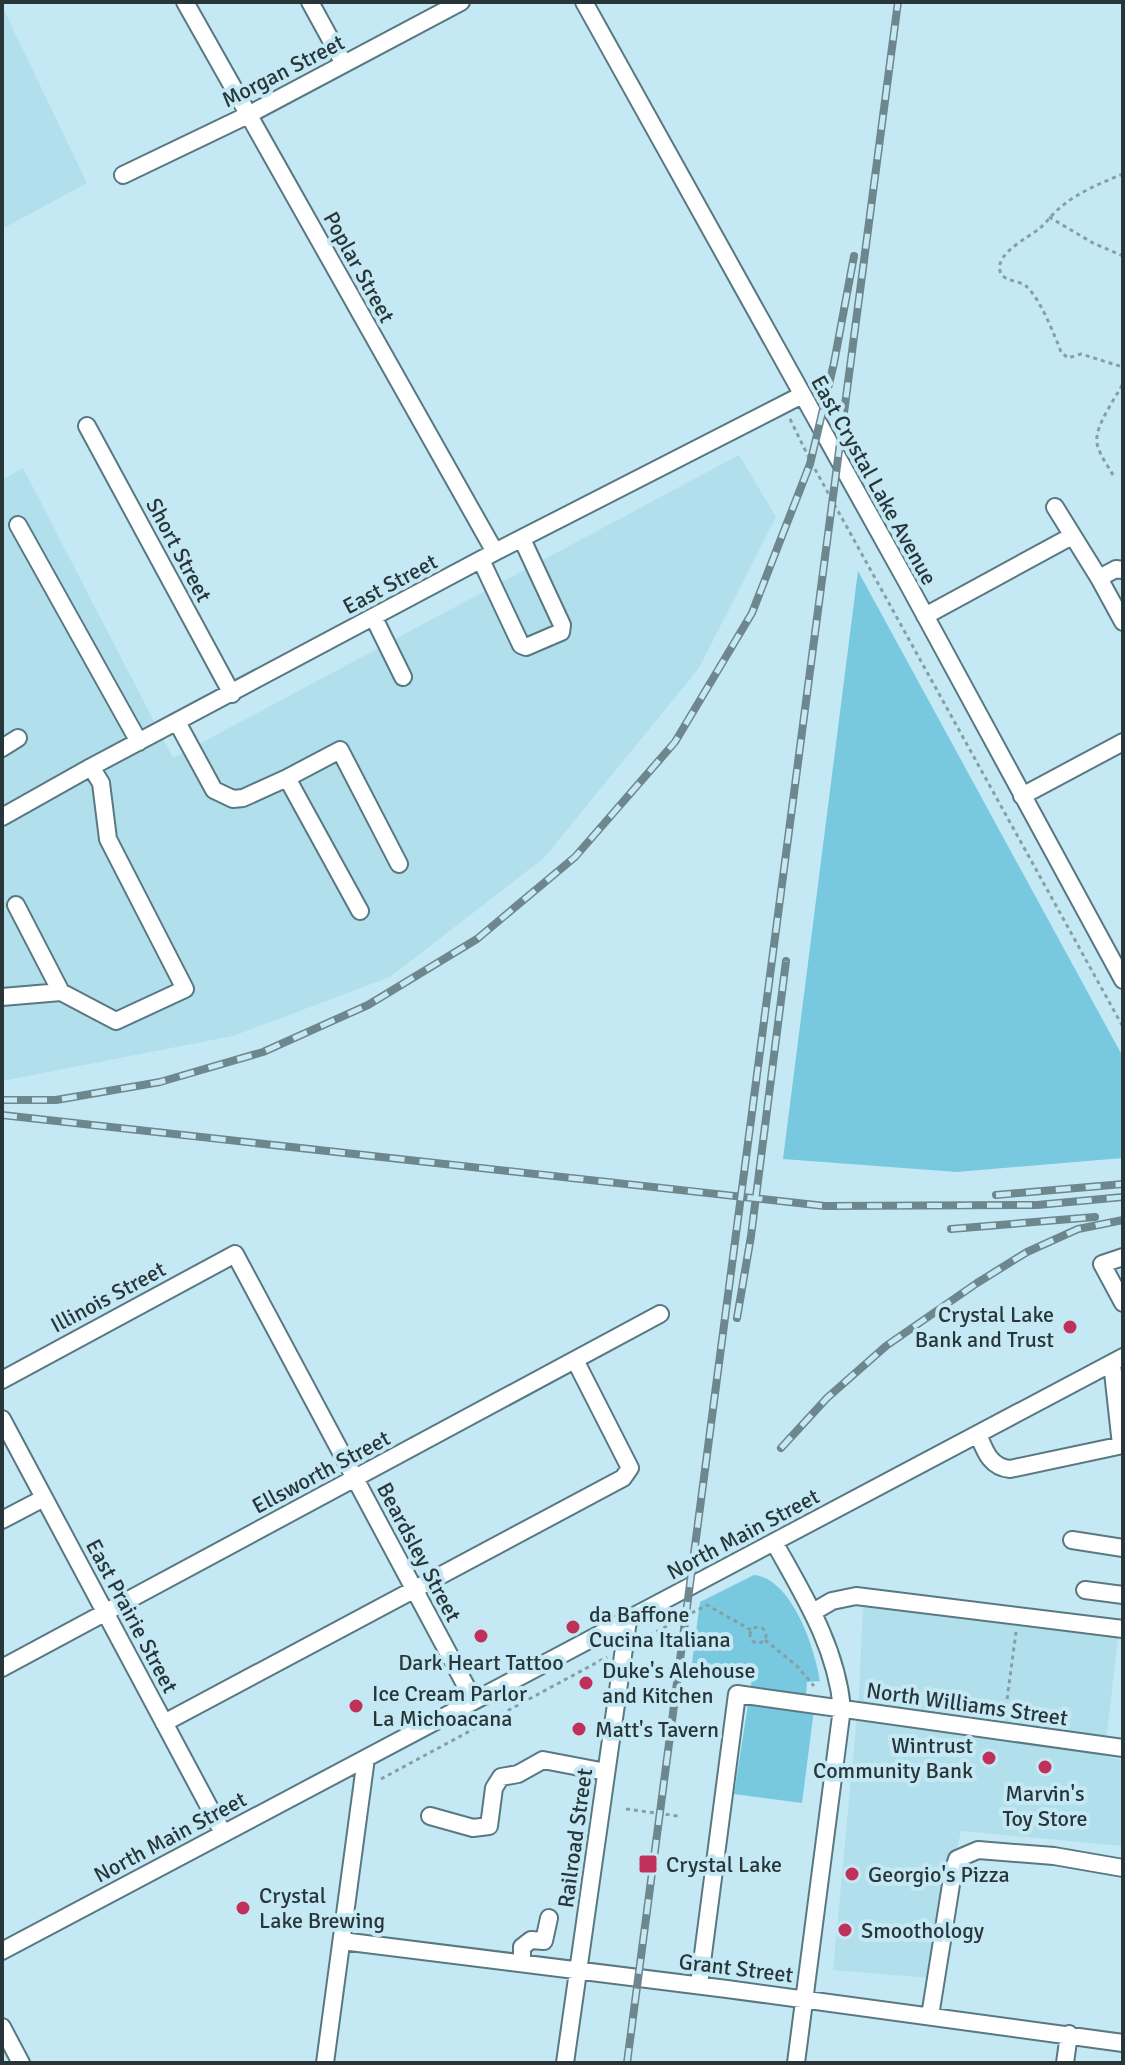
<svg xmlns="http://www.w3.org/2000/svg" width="1125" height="2065" viewBox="0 0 1125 2065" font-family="Signika,sans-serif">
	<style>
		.built { fill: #b2dfec }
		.green { fill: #78c8df }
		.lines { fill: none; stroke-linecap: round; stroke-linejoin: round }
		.minor-casing { stroke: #587882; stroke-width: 20 }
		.path { stroke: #849fa7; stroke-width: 3; stroke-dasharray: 4 4; stroke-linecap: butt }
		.minor { stroke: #fff; stroke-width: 16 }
		.rail-casing { stroke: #6e868d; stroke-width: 8 }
		.rail { stroke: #c5e9f4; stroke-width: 5; stroke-dasharray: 15; stroke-linecap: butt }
		.poi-dot { fill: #bf305b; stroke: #c5e9f4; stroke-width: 3 }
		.labels { text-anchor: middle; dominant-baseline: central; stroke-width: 8; stroke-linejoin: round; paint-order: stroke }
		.street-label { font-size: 22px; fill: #28363a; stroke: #c5e9f4 }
		.poi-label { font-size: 22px; fill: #28363a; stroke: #c5e9f4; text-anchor: start }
	</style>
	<rect width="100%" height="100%" fill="#c5e9f4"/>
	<path class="built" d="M2,6L87,183L2,229Z
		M739,455L776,517L699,668L544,858L390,977L233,1036L2,1081V480L23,468L173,758Z
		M863,1605L1119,1633L1104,1756L1123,1760V1846L961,1831L930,1978L833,1970L859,1694Z"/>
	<path class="green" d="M858,571L1123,1057V1158L957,1172L783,1159Z
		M754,1575C792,1579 815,1648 820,1681L807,1682L805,1708L814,1710L802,1803L734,1794L752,1679L703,1671L701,1679L690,1678L700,1602Z"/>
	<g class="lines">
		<defs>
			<path id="minor" d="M185,2L495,552
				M310,2L344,64
				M584,2L908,584L1123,980
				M123,175L248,115L461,2
				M87,426L232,694
				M1055,507L1099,578L1116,569L1123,570
				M18,525L139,742
				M481,560L521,645L526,647L561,632L562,625L522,539
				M1099,578L1123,622
				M925,616L1072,536
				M374,618L403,677
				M177,722L214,790L233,799L243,798L287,778L340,750L399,864
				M2,748L18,738
				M287,778L360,911
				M1022,796L1123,742
				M2,817L91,767L495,552L802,395
				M16,905L61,992
				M2,997L61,992L116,1021L185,989L108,839L101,783L91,767
				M1123,1257L1102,1264L1123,1303
				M1112,1363L1121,1445
				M2,1380L235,1254L474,1701
				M2,1419L223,1833
				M978,1434C985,1451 990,1467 1010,1469L1123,1445
				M2,1520L44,1498
				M1072,1540L1123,1548
				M774,1542C804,1596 836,1646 842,1708L796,2063
				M1085,1590L1123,1595
				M813,1612L832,1601L856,1596L1123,1629
				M2,1668L660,1314
				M164,1723L623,1478L630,1468L575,1360
				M430,1816L473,1828L489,1826L494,1788L501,1777L518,1774L543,1760L606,1772
				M342,1941L727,1989L1123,2043
				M2,1951L1123,1357
				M522,1963V1947L531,1940L544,1941L549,1918
				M699,1985L737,1694L1123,1748
				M930,2016L953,1872L957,1859L978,1850L1054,1856L1123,1868
				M2,2027L21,2063
				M325,2063L366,1758
				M565,2063L628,1620
				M1065,2063L1069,2034"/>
		</defs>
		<use href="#minor" class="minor-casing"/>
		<path class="path" d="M1123,174C1103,182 1079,192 1062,206C1054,212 1048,221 1040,228C1031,236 995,253 1000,271C1003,282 1019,280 1026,286C1040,298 1054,334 1061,352L1068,358L1081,354L1123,367
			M1049,217L1093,243L1123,256
			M790,419L811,462L1123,1027
			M1113,475C1108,466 1101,457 1098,447C1091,430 1115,400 1123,383
			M750 1635a8 8 0 1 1 16 0a8 8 0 1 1-16 0Z
			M642,1639L707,1605L751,1630
			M765,1640L797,1666L814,1686
			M1006,1707L1016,1632
			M381,1779L607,1657
			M626,1809L678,1816"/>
		<use href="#minor" class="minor"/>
		<defs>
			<path id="rail" d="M2,1100H56L160,1082L263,1052L368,1005L477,939L575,857L675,742L752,613L810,464L834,363L854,256
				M2,1115L825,1206L1037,1205L1123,1197
				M996,1195L1123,1184
				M951,1229L1095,1217
				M737,1318L751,1236L786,961
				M781,1448L827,1398L886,1346L977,1283L1027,1252L1078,1229L1123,1220
				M627,2063L898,2"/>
		</defs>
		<use href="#rail" class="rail-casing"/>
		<use href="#rail" class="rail"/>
	</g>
	<g class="poi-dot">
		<circle cx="1070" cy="1327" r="8"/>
		<circle cx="573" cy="1627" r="8"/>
		<circle cx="481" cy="1636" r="8"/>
		<circle cx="586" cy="1683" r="8"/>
		<circle cx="356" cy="1706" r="8"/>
		<circle cx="579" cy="1729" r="8"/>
		<circle cx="989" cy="1758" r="8"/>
		<circle cx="1045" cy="1767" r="8"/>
		<rect x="638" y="1854" width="20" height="20" rx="4"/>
		<circle cx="852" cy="1874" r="8"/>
		<circle cx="243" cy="1908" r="8"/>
		<circle cx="845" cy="1930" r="8"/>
	</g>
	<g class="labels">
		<g class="street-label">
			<text transform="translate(283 71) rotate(-27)">Morgan Street</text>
			<text transform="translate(359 267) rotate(61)">Poplar Street</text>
			<text transform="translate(874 480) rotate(61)">East Crystal Lake Avenue</text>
			<text transform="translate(179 550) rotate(62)">Short Street</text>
			<text transform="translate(390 584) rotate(-28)">East Street</text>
			<text transform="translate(108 1297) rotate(-28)">Illinois Street</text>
			<text transform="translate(321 1472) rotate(-28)">Ellsworth Street</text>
			<text transform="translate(743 1534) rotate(-28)">North Main Street</text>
			<text transform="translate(419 1552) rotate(62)">Beardsley Street</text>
			<text transform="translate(132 1616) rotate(62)">East Prairie Street</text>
			<text transform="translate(967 1704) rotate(8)">North Williams Street</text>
			<text transform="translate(170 1837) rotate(-28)">North Main Street</text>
			<text transform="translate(575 1838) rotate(-82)">Railroad Street</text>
			<text transform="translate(736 1968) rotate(7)">Grant Street</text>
		</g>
		<g class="poi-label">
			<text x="1054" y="1314" text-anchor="end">Crystal Lake<tspan x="1054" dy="25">Bank and Trust</tspan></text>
			<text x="589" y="1614">da Baffone<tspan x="589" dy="25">Cucina Italiana</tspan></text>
			<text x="481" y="1662" text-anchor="middle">Dark Heart Tattoo</text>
			<text x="602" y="1670">Duke's Alehouse<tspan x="602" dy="25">and Kitchen</tspan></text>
			<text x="372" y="1693">Ice Cream Parlor<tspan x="372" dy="25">La Michoacana</tspan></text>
			<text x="595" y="1729">Matt's Tavern</text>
			<text x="973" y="1745" text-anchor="end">Wintrust<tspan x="973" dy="25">Community Bank</tspan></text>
			<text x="1045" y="1793" text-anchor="middle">Marvin's<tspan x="1045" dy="25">Toy Store</tspan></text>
			<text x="666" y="1864">Crystal Lake</text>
			<text x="868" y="1874">Georgio's Pizza</text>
			<text x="259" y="1895">Crystal<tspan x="259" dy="25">Lake Brewing</tspan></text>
			<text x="861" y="1930">Smoothology</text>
		</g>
	</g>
	<rect width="1125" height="2065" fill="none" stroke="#28363a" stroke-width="8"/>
</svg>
